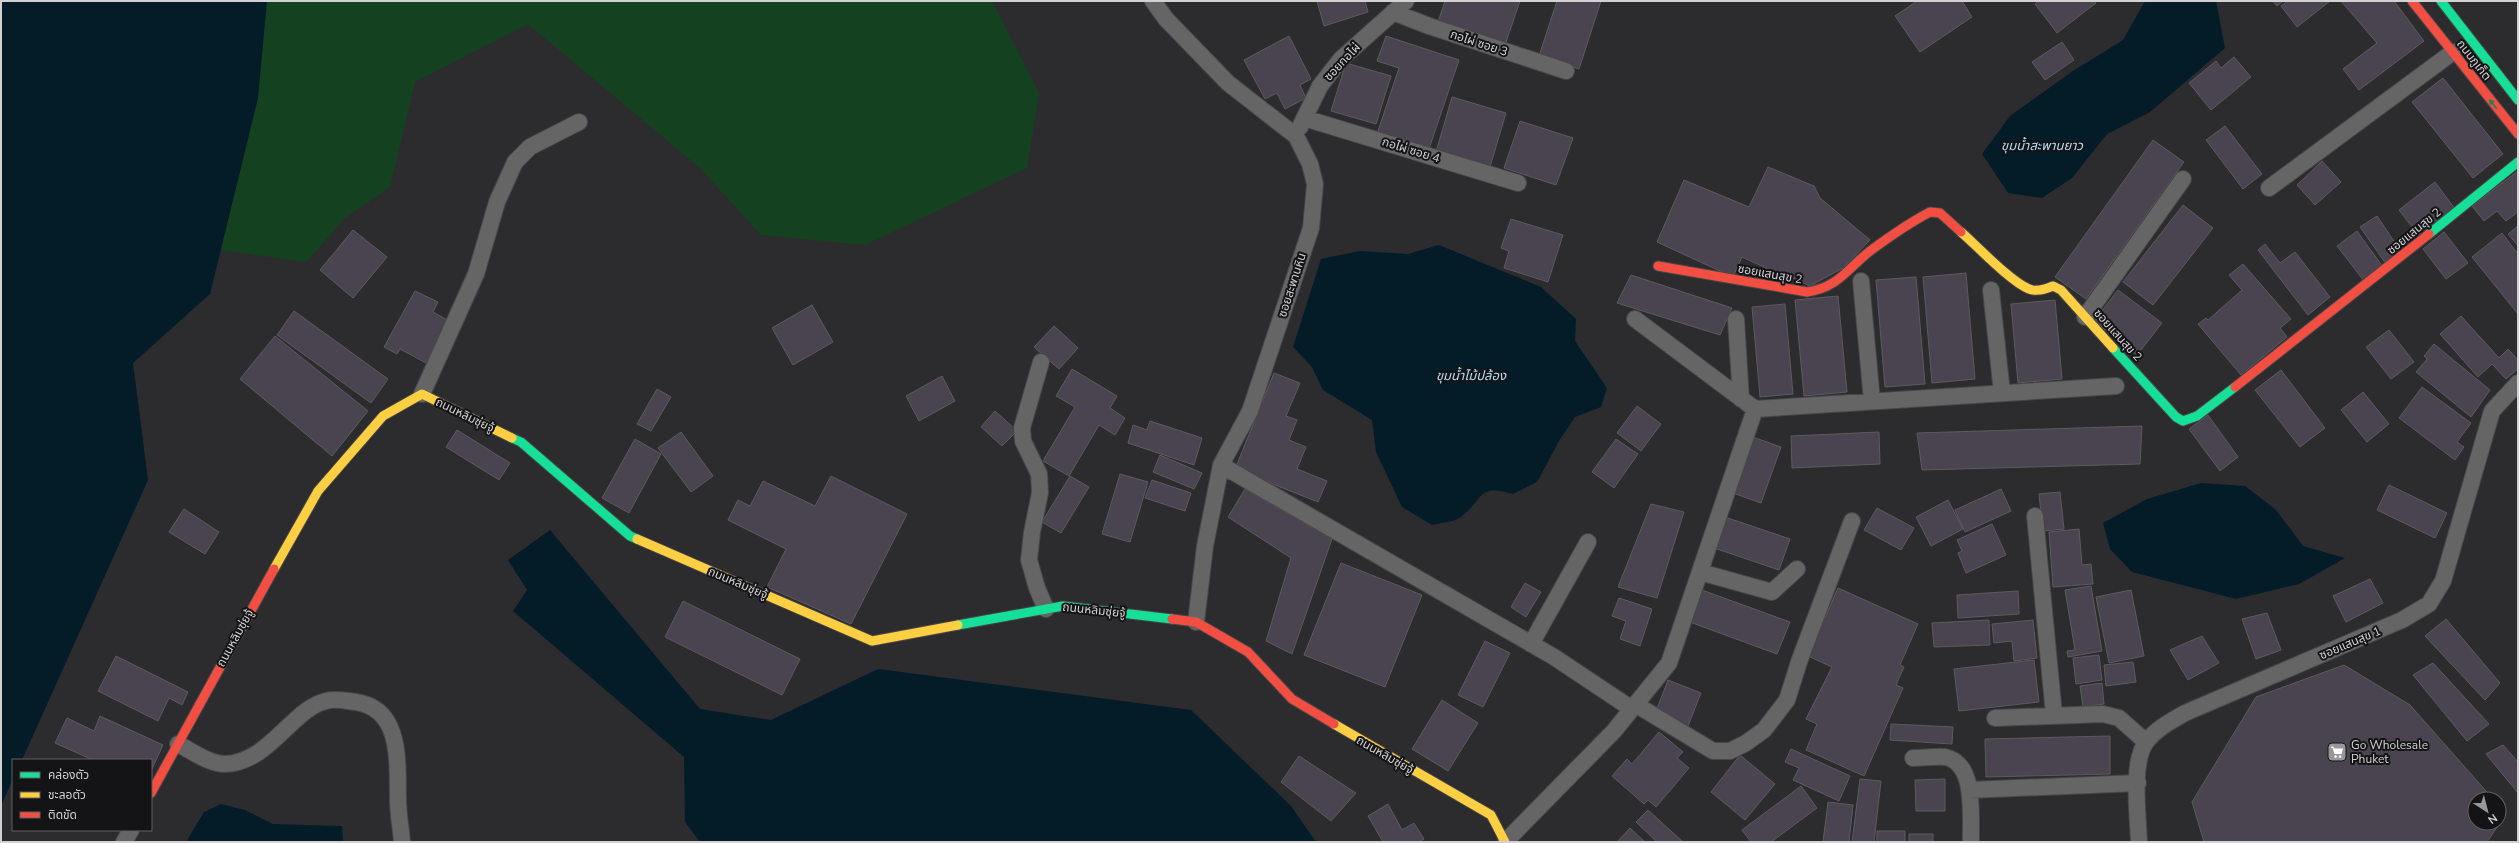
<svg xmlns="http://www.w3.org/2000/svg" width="2519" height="843" viewBox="0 0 2519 843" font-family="'Nunito Sans','Noto Sans Thai',sans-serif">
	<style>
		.green { fill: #144220 }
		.water { fill: #041b28 }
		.building { fill: #4a4350; stroke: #5c5b5e }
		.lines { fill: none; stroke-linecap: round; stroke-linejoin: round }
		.street-casing { stroke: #474749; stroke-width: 18 }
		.fast-casing { stroke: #474749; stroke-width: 11 }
		.slow-casing { stroke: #474749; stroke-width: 11 }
		.jam-casing { stroke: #474749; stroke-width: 11 }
		.street { stroke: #656565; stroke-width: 16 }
		.fast { stroke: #16e098; stroke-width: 9 }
		.slow { stroke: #ffcf43; stroke-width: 9 }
		.jam { stroke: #f24e42; stroke-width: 9 }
		.oneway { fill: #15845e }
		.labels { text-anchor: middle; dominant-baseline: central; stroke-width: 4; stroke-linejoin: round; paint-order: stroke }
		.street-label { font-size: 12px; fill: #d2d2d5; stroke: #141416 }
		.poi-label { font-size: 12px; fill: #d2d2d5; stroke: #141416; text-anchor: start }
		.water-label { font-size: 13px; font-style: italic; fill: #b3def8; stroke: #141416 }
	</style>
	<rect width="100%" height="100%" fill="#2c2c2f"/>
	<path class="green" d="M78,1H992L1039,93L1027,168L865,245L761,235L700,168L528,24L415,82L390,187L345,218L306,262L205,248Z"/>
	<path class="water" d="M1,1H267L258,98L210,294L133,363L148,480L22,760H13V779L1,806Z
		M2145,1H2216L2225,48L2150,112L2107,134L2072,178L2042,198L2008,193L1982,154L2010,116L2073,71L2123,40Z
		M1439,245L1541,287L1576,319L1575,341L1607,388L1601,407L1575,417L1559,441L1537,482L1513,494C1477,483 1484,499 1462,516C1456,522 1441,523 1432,525L1402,507L1376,452L1372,420L1323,390L1312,367L1293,347L1321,259L1360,251L1408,254Z
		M2201,483L2245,486L2276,510L2303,546L2345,558L2299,584L2236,599L2132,572L2110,549L2103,523L2147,499Z
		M550,530L700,709L771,720L878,669L1191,710L1291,806L1316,842H700L685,822L684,757L513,611L527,590L508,560Z
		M221,804L245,810L273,824L342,826L343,842H186L204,812Z"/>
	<path class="building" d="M1317,1H1365L1368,12L1324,26Z
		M1445,1H1520L1505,45L1438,22Z
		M1557,1H1601L1579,69L1539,56Z
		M1917,1H1962L1972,17L1920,52L1895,16Z
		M2039,1H2094L2096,3L2057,33L2035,4Z
		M2273,1H2283L2277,6Z
		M2288,1H2330L2297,27L2281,6Z
		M2341,1H2394L2424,41L2359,90L2343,69L2377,43Z
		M1289,36L1311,79L1300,85L1306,98L1285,109L1277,93L1265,99L1244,60Z
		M1386,36L1459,60L1427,155L1376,137L1399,68L1377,61Z
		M2062,42L2074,60L2045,80L2032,62Z
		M2234,57L2251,77L2211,110L2189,83L2216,61L2221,68Z
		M1346,63L1391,76L1376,124L1331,111Z
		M2443,78L2503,154L2473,178L2412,102Z
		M1452,97L1506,113L1490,167L1436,152Z
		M1520,121L1573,138L1556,185L1504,168Z
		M2225,126L2262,174L2243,189L2206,140Z
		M2153,140L2184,162L2086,299L2055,277Z
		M2322,161L2341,182L2315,205L2297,185Z
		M1768,167L1814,186L1820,198L1870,240L1843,268L1810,286L1786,275L1772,278L1764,267L1742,257L1733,277L1657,242L1684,180L1749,207Z
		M2518,171V212L2506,221L2497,211L2484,221L2472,206Z
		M2435,182L2455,209L2419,236L2399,210Z
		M2183,205L2213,228L2153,305L2123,282Z
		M2377,216L2402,253L2386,264L2360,227Z
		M1511,219L1563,235L1548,282L1504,268L1509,251L1501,248Z
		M2518,226V246L2508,234Z
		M353,230L387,257L353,298L320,270Z
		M2357,231L2383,267L2364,281L2337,246Z
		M2444,232L2468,263L2446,279L2423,249Z
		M2502,233L2518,254V314L2472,257Z
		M2265,244L2280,263L2295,252L2330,297L2308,315L2258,250Z
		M2243,264L2291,319L2280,328L2287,337L2241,375L2198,324L2206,318L2208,320L2242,290L2229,275Z
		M1966,273L1975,379L1932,383L1923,277Z
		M1631,275L1732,308L1720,335L1617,303Z
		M1916,277L1925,384L1885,387L1876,280Z
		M2118,290L2162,323L2137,355L2094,321Z
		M415,291L438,302L433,312L451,322L428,364L400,349L397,354L384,347Z
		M1838,296L1847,392L1804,396L1795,300Z
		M2055,300L2062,379L2018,383L2011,304Z
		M1785,304L1793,394L1760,397L1752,307Z
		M812,305L833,342L793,365L772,328Z
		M294,311L388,379L371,403L277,335Z
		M2461,316L2499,358L2508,349L2518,360V369L2506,379L2492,364L2478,377L2440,334Z
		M1054,326L1078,348L1059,369L1034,347Z
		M2389,330L2414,362L2391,379L2366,347Z
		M275,336L368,411L332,456L240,379Z
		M2434,344L2490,390L2471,417L2416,372L2427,359L2424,356Z
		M1072,369L1117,396L1110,408L1125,418L1115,435L1099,425L1069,476L1043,461L1075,407L1056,396Z
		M2281,370L2325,428L2300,447L2255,390Z
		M1274,373L1300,383L1286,416L1297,420L1289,440L1306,447L1297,469L1327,481L1318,502L1235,469Z
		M942,376L955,401L919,421L906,396Z
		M2422,387L2471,423L2457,442L2464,447L2455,460L2399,418Z
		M657,389L671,397L651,431L637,424Z
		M2363,392L2389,424L2367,442L2341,410Z
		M1637,406L1661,424L1641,451L1617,433Z
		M995,411L1017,431L1002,446L981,427Z
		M2208,415L2238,457L2220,471L2189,429Z
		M1150,421L1202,438L1194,465L1128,443L1133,425L1147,430Z
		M2142,426L2140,464L1922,470L1917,433Z
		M457,430L510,463L499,480L446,447Z
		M681,432L713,476L691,492L658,448Z
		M1879,432L1880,464L1792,468L1791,436Z
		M1750,436L1781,447L1761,503L1730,492Z
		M635,439L661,454L629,513L602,498Z
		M1616,439L1638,454L1614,488L1592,472Z
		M1160,455L1202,473L1194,489L1153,472Z
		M1120,474L1148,482L1130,542L1102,534Z
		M831,476L907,514L851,624L767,587L786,549L728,520L738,500L750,506L763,481L815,506Z
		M1070,476L1089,487L1061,533L1042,522Z
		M1152,480L1191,493L1185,511L1145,498Z
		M2389,485L2447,513L2435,538L2377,510Z
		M1245,489L1332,539L1292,654L1266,641L1291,558L1228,517Z
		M2001,489L2011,511L1965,532L1955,510Z
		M2060,492L2064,529L2043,531L2039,494Z
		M1948,500L1963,529L1931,546L1916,517Z
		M1651,504L1684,512L1657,598L1618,587Z
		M1877,508L1914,528L1901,550L1864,530Z
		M184,509L219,532L205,554L169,532Z
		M1725,517L1790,539L1779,570L1714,548Z
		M1992,524L2006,555L1966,573L1958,553L1962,551L1957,540Z
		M2079,529L2082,565L2091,564L2093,584L2053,587L2049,532Z
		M1341,563L1422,595L1385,687L1304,655Z
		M2370,579L2383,603L2346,622L2333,596Z
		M1525,583L1541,592L1526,617L1511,607Z
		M2091,586L2102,651L2068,657L2067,651L2075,650L2065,590Z
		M1838,588L1918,624L1900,665L1904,667L1896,685L1903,688L1864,776L1806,750L1817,724L1806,719L1832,667L1808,656Z
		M1699,589L1790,622L1777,654L1687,621Z
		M2131,590L2144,656L2109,663L2096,597Z
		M2018,591L2019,614L1958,618L1957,595Z
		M1619,598L1652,609L1640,646L1620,639L1626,621L1612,616Z
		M683,601L800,659L782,695L665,637Z
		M2267,613L2281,650L2256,659L2242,619Z
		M2446,619L2500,683L2485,700L2425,636Z
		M1989,620L1990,645L1934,647L1932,623Z
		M2033,620L2037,658L2014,661L2012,641L1994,643L1992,624Z
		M2202,636L2219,663L2188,680L2170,650Z
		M1485,641L1510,653L1483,707L1458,695Z
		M2099,655L2102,680L2076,684L2073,658Z
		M116,656L188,692L182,705L169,698L158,721L98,691Z
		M2034,660L2039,702L1959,711L1954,669Z
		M2133,662L2136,682L2106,686L2104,665Z
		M2433,663L2489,724L2467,741L2413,675Z
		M2344,665L2410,705L2493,799H2475V823H2499V806L2506,814L2487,842H2204L2192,802L2256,697Z
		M1668,680L1701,693L1688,726L1655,714Z
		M2102,683L2104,704L2083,707L2080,686Z
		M1442,700L1478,723L1448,771L1412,749Z
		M100,716L163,745L151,771V760H93L55,743L67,718L94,731Z
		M1891,724L1953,727L1952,744L1890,740Z
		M1659,732L1683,752L1677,758L1689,768L1656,807L1648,800L1644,804L1612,776L1627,759L1632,764Z
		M2110,736V774L1986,777L1985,739Z
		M2503,745L2518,762V793L2486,754Z
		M1791,749L1850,776L1839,801L1793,780L1799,768L1785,762Z
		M1740,755L1775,784L1745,820L1711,792Z
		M1299,756L1356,793L1331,821L1281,782Z
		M1860,779L1881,781L1874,842H1852Z
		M1945,779V811H1916L1915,780Z
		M1801,786L1817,808L1771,842H1751L1742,830Z
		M1828,802L1853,805L1849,842H1823Z
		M1388,804L1402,830L1414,823L1424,839L1419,842H1383L1368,816Z
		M1648,810L1683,842H1657L1636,822Z
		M1630,828L1645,842H1617Z
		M1877,831H1905V842H1877Z
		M1909,834H1933V842H1909Z"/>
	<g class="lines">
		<defs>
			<path id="street" d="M1153,1L1166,19L1228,83L1296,136L1310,164L1315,184L1311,228L1250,411L1221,465L1205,546L1196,622
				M1393,12L1429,26L1566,71
				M1304,118L1518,183
				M1300,127L1320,86L1341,59L1406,1
				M2269,188L2453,52
				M1861,281L1872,401
				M1991,290L2002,393
				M2085,317L2183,179
				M1635,319L1755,409L2116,386
				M1736,319L1741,399
				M1041,362L1022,428L1023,441L1039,474L1040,493L1032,532L1029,560L1037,588L1046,609
				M422,394L476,274L497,202L515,162L530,147L579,122
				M1221,465L1554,657L1632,709
				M2035,516L2054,715
				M1700,572L1772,592L1797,569
				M1531,644L1588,542
				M1635,704L1713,751H1730L1746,743L1764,730L1787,700L1800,659L1852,521
				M1995,718L2103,714L2119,718L2146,742
				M178,744C192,751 209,764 225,764C269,763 293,708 326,701C336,698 346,701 356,702C403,709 397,764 398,800C398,814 401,828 402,842
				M1913,758C1923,758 1935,756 1945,757C1977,763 1970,817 1971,842
				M1969,790L2138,783
				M1506,841L1614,731L1669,663L1755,409
				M124,842L131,830
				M2139,842C2138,816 2131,763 2146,742C2156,729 2171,721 2185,713L2402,620L2429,604L2443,581L2492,411L2518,383"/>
			<path id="fast" d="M2441,1L2518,100
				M2429,234L2518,162
				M2113,348L2176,417L2183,421L2197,416L2235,387
				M512,438L521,442L630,536L637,539
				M958,625L1063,606L1172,619"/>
			<path id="slow" d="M1961,232C1977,246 2010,281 2029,289C2036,292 2046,289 2053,286L2061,290L2113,348
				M637,539L872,641L958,625
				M274,569L318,491L383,416L422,394L512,438
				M1334,724L1491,815L1505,842"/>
			<path id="jam" d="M2412,1L2518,134
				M1658,266L1807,292C1839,287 1847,269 1870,251C1889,237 1909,223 1930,212L1940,213L1961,232
				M2235,387L2429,234
				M1172,619L1196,622L1248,652L1292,699L1334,724
				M151,793L274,569"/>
		</defs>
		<use href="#street" class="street-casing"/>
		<use href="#fast" class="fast-casing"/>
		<use href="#slow" class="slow-casing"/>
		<use href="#jam" class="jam-casing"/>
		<use href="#street" class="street"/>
		<use href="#fast" class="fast"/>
		<use href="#slow" class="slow"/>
		<use href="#jam" class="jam"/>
	</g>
	<defs><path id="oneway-solid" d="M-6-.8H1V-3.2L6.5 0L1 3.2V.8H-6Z"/></defs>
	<use class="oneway" href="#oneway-solid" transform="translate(2493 104) rotate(-128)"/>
	<defs>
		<symbol id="supermarket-square" viewBox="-11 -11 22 22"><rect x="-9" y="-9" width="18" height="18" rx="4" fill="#98989b" stroke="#141416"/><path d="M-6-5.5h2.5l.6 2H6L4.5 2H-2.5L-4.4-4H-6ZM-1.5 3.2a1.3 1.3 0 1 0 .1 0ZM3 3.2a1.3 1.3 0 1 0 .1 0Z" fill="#fff"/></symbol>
	</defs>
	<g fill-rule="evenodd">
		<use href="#supermarket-square" x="2326" y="741" width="22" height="22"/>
	</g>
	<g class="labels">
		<g class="street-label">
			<text transform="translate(1479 43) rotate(18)">กอไผ่ ซอย 3</text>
			<text transform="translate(2474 60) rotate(52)">ถนนภูเก็ต</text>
			<text transform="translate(1342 62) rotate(-47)">ซอยกอไผ่</text>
			<text transform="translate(1411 150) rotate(17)">กอไผ่ ซอย 4</text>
			<text transform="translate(2414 231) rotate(-39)">ซอยแสนสุข 2</text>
			<text transform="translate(1770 274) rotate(10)">ซอยแสนสุข 2</text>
			<text transform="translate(1292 285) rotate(-72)">ซอยสะพานหิน</text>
			<text transform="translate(2118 335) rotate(48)">ซอยแสนสุข 2</text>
			<text transform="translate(465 415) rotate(26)">ถนนหลิมซุ่ยจู้</text>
			<text transform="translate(738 583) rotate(23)">ถนนหลิมซุ่ยจู้</text>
			<text transform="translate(1094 610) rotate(6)">ถนนหลิมซุ่ยจู้</text>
			<text transform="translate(235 638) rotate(-61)">ถนนหลิมซุ่ยจู้</text>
			<text transform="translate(2350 643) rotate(-23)">ซอยแสนสุข 1</text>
			<text transform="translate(1385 755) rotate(30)">ถนนหลิมซุ่ยจู้</text>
		</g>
		<g class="poi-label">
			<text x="2351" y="745">Go Wholesale<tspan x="2351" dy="14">Phuket</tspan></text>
		</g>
		<g class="water-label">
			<text x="2042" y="146">ขุมน้ำสะพานยาว</text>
			<text x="1471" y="376">ขุมน้ำไม้ปล้อง</text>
		</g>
	</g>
	<rect width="2519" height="843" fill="none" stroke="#d2d2d5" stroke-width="4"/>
	<rect x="12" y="759" width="140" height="72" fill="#141416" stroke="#606062"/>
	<rect x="20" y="772" width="20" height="6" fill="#16e098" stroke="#606062"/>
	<text x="48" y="779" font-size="12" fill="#d2d2d5">คล่องตัว</text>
	<rect x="20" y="792" width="20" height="6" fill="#ffcf43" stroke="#606062"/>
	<text x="48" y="799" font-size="12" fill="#d2d2d5">ชะลอตัว</text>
	<rect x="20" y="812" width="20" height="6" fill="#f24e42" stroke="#606062"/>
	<text x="48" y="819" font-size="12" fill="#d2d2d5">ติดขัด</text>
	<g transform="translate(2487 811) rotate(144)"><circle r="19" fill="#141416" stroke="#606062"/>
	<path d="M0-3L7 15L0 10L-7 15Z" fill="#98989b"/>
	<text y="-6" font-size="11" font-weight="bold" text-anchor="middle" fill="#d2d2d5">N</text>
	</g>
</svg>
